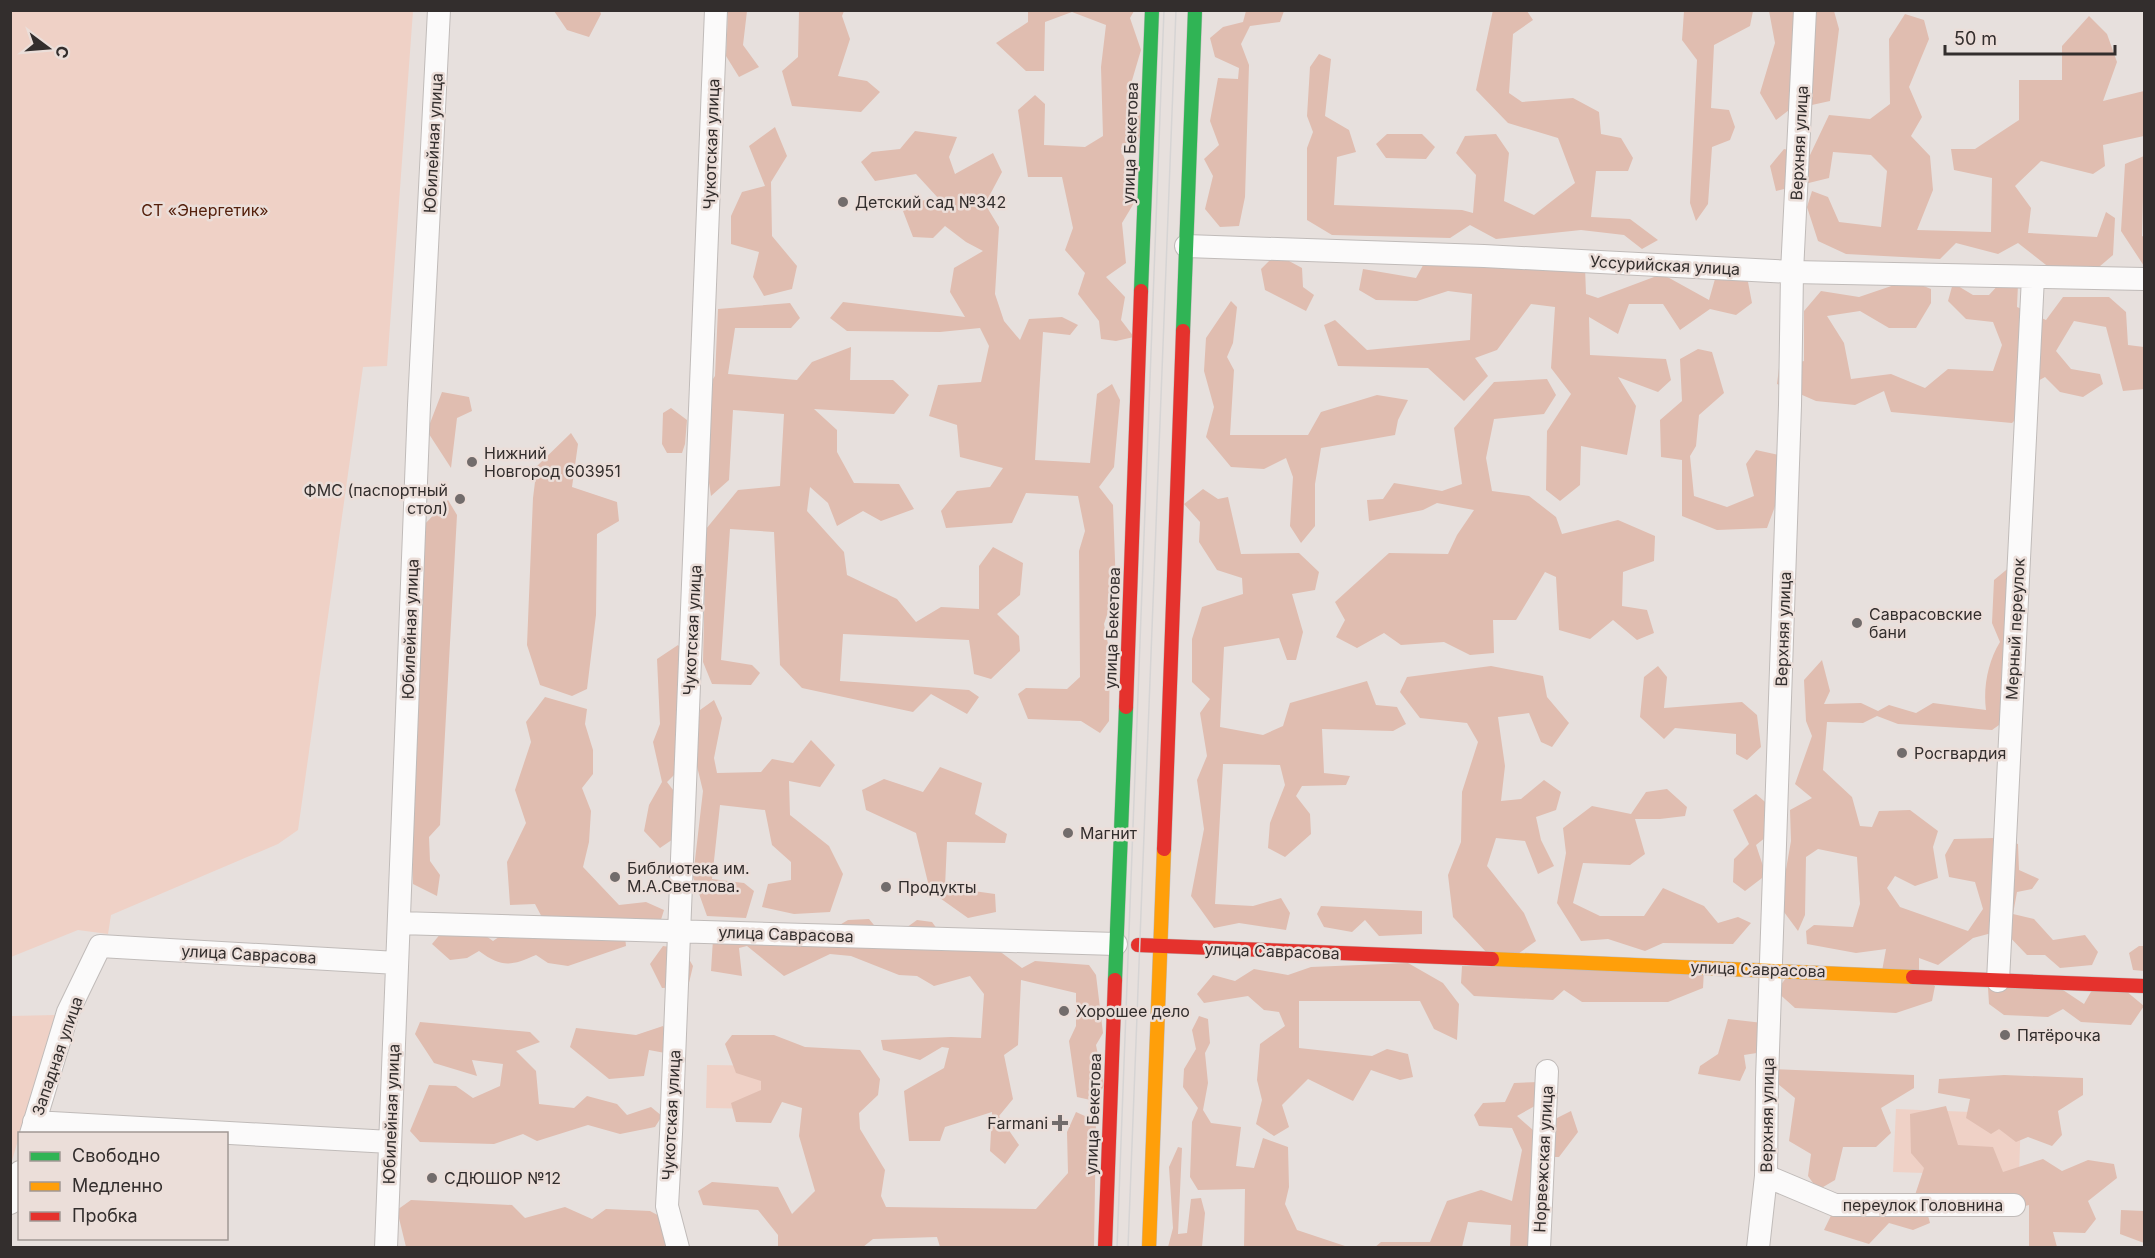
<svg xmlns="http://www.w3.org/2000/svg" width="2155" height="1258" viewBox="0 0 2155 1258" font-family="Inter,sans-serif">
	<style>
		.green { fill: #efd1c6 }
		.forest { fill: #e0bdb0 }
		.lines { fill: none; stroke-linecap: round; stroke-linejoin: round }
		.street-casing { stroke: #c0bbb9; stroke-width: 24 }
		.fast-casing { stroke: #c0bbb9; stroke-width: 15 }
		.slow-casing { stroke: #c0bbb9; stroke-width: 15 }
		.jam-casing { stroke: #c0bbb9; stroke-width: 15 }
		.street { stroke: #fbfafa; stroke-width: 22 }
		.fast { stroke: #30b455; stroke-width: 14 }
		.slow { stroke: #ff9f0a; stroke-width: 14 }
		.jam { stroke: #e5322d; stroke-width: 14 }
		.tram { stroke: #d6d4d4; stroke-width: 1.5 }
		.poi-dot { fill: #726c6b; stroke: #ebded9; stroke-width: 2 }
		.labels { text-anchor: middle; dominant-baseline: central; stroke-width: 5; stroke-linejoin: round; paint-order: stroke }
		.street-label { font-size: 16px; fill: #332e2d; stroke: #ebded9 }
		.poi-label { font-size: 16px; fill: #332e2d; stroke: #ebded9; text-anchor: start }
		.park-label { font-size: 16px; fill: #55200c; stroke: #ebded9 }
	</style>
	<rect width="100%" height="100%" fill="#e7e0dd"/>
	<path class="green" d="M11,10L413,11L387,366L363,367L298,830L278,844L111,915L108,934L78,930L11,957Z
		M55,1015L11,1164V1016Z
		M707,1065L773,1066L771,1109L706,1108Z
		M1896,1109L2021,1114L2019,1176L1893,1172Z"/>
	<path class="forest" d="M1493,10L1527,11L1533,20L1513,34L1509,93L1522,102L1573,98L1599,112L1601,134L1621,138L1633,158L1628,171H1596L1591,217L1630,219L1658,240L1642,249L1624,235L1581,230L1496,239L1470,225L1450,238L1332,235L1307,220V148L1313,132L1307,116L1310,67L1319,54L1331,59L1325,116L1349,130L1356,152L1337,157L1334,205L1462,210L1473,213L1476,175L1456,153L1465,136L1496,134L1509,153L1504,201L1534,215L1575,183L1558,138L1508,123L1476,90Z
		M554,11H600L601,14L589,37L567,30Z
		M728,11H747L743,45L759,67L739,77L726,56Z
		M799,11H844L842,16L850,39L838,76L867,81L880,92L861,112L792,106L782,71L798,57Z
		M1028,11H1134L1130,18L1141,50L1128,94L1144,119L1143,136L1121,148L1137,198L1122,223L1126,263L1106,277L1125,297L1121,320L1134,337L1116,341L1101,339L1099,321L1078,294L1085,273L1065,250L1073,228L1062,177H1028L1018,110L1035,95L1045,104L1044,145L1085,147L1103,136L1101,67L1106,25L1072,12L1045,22L1044,71H1026L996,43L1028,22Z
		M1246,11H1284L1280,22L1250,26L1241,44L1249,65L1245,197L1239,226L1220,227L1205,209L1213,176L1204,159L1219,145L1210,121L1218,78L1238,79L1239,68L1215,57L1210,38L1223,27L1243,22Z
		M1684,11H1753L1750,26L1714,45L1711,108L1729,110L1735,127L1730,140L1712,147L1708,204L1696,221L1690,203L1697,60L1682,40Z
		M1769,11H1834L1839,29L1830,101L1789,110L1776,120L1760,93L1775,43Z
		M1905,14L1924,20L1929,39L1909,87L1922,117L1911,136L1930,156L1933,190L1917,230L1991,232L1992,178L1954,170L1951,149H1975L2019,120V80H2062V46L2089,16L2107,34L2117,62L2103,101L2144,91V136L2103,145L2105,166L2093,174L2041,161L2015,186L2031,208L2028,233L2097,237L2106,212L2115,218L2113,255L2092,273L2055,272L2018,243L1998,254L1956,243L1940,259L1846,254L1818,241L1807,207L1812,191L1828,197L1839,222L1881,227L1887,171L1871,155L1833,152L1829,178L1776,191L1770,166L1784,149L1810,155L1829,115L1870,119L1890,104L1889,39Z
		M775,127L787,156L771,182L772,236L797,266L792,289L764,296L753,277L759,252L731,244V216L742,192L765,186L749,146Z
		M915,131L957,137L949,157L955,174L993,153L1002,172L985,204L999,227L995,294L1004,321L1020,340L1029,319L1062,317L1078,325L1070,335L1043,332L1035,460L1090,463L1097,394L1112,384L1120,400L1114,467L1099,487L1113,505L1116,588L1104,624L1110,654L1109,721L1100,733L1081,721L1028,719L1018,694L1026,688L1067,689L1080,677L1079,551L1085,531L1078,496L1026,493L1012,523L946,528L941,511L957,491L990,487L1003,468L960,457L957,425L929,416L938,385L981,382L989,346L980,328L940,332L847,331L830,318L843,302L965,317L950,292L954,268L983,251L966,242L945,226L933,238L913,237L903,211L916,201L939,199L916,174L875,181L861,162L872,152L900,149Z
		M1387,134H1422L1435,147L1426,159L1386,158L1376,144Z
		M2144,156L2142,236L2144,237V266L2121,231L2125,164Z
		M1276,254L1302,268L1303,287L1314,295L1306,311L1265,290L1261,269Z
		M1427,258L1585,267L1586,294L1598,298L1662,274L1709,300L1719,265L1745,266L1752,303L1736,315L1710,309L1680,330L1663,304H1629L1618,334L1589,317L1590,355L1666,359L1671,380L1658,392L1618,377L1636,406L1627,455L1581,446L1580,485L1560,501L1546,490L1547,431L1571,394L1551,368L1555,307L1531,304L1497,350L1475,358L1488,376L1464,401L1428,368L1338,366L1324,325L1335,320L1367,350L1470,340L1472,294L1448,291L1417,301L1376,300L1359,290L1363,269L1416,278Z
		M1909,280L1931,289V303L1916,328H1889L1860,311L1827,316L1844,343L1851,379L1891,374L1925,388L1948,369L1993,371L2002,345L1993,322L1966,319L1948,301L1953,283L1973,295H1989L2001,282L2018,284L2017,307L2046,320L2063,297H2109L2126,312L2128,345L2144,347V389L2123,391L2106,327L2074,321L2056,351L2071,369L2100,374L2103,384L2083,397L2060,392L2045,377L2022,390L2031,404L2012,423L1891,412L1884,391L1855,405L1816,401L1777,384L1779,368L1804,361V311L1821,291L1859,297Z
		M1231,301L1237,307L1233,343L1227,357L1234,370L1230,435H1308L1321,412L1377,395L1408,400L1398,420L1395,435L1321,448L1315,484V526L1301,543L1290,526L1293,477L1286,458L1264,469L1231,467L1206,437L1214,407L1204,371L1206,338Z
		M790,303L800,318L791,328H735L728,374L797,380L812,362L851,347L850,380H893L909,395L894,414L814,409L837,430V452L854,483L899,484L914,509L881,521L863,511L837,526L828,503L810,487L807,511L844,552L847,575L897,599L916,622L941,607L979,609V566L993,547L1023,563L1020,595L997,614L1019,636L1020,651L991,679L974,674L969,640L843,634L840,681L969,690L979,697L967,714L931,694L913,712L802,688L780,665L774,532L730,529L721,660L752,665L760,673L751,685L712,684L703,662L706,529L738,490L780,486L784,414L733,410L729,480L711,496L697,403L715,376L718,309Z
		M1698,349L1712,352L1724,393L1699,415L1696,446L1690,456L1694,496L1727,507L1754,496L1746,464L1756,450L1783,456L1784,482L1767,528L1717,530L1682,516V460L1661,457L1660,420L1682,401L1680,359Z
		M1547,379L1556,395L1544,414L1494,419L1486,458L1492,491L1529,496L1556,517L1562,534L1618,520L1655,536L1654,561L1623,572L1622,606L1647,610L1654,633L1637,640L1613,620L1590,639L1559,630L1556,577L1545,572L1516,620H1493L1494,653L1470,655L1444,642L1401,645L1384,633L1357,648L1336,637L1345,620L1335,602L1389,553L1448,554L1457,535L1474,510L1437,503L1423,510L1369,521L1367,500L1383,499L1394,483L1442,491L1462,484L1454,428L1494,382Z
		M442,392L469,397L472,411L457,418L451,468L427,431Z
		M671,408L687,420L685,444L682,453H667L662,444L663,413Z
		M571,433L578,444L572,487L617,502L619,521L597,534L596,615L587,689L572,696L540,685L527,645L533,498L537,466Z
		M1203,489L1218,499L1228,497L1241,554L1299,553L1319,572L1315,590L1292,594L1303,632L1296,660H1287L1279,638L1224,647L1220,727L1263,735L1283,726L1290,703L1367,681L1376,705L1397,707L1406,724L1393,731L1322,729L1324,773L1350,776L1346,785L1302,786L1296,796L1310,814L1311,834L1285,857L1268,848L1270,823L1285,785L1280,765L1223,764L1215,904L1253,906L1281,898L1290,913L1286,930L1239,923L1214,928L1191,896L1204,829L1197,780L1207,756L1200,713L1210,699L1192,682V639L1202,607L1243,594L1242,578L1217,570L1199,542L1200,522L1184,504Z
		M448,500L457,515L440,825L429,837L430,861L440,875L437,896L413,884L408,723L422,527Z
		M2011,566L2006,720L1992,730L1898,724L1877,716L1863,723L1827,722L1823,770L1852,797L1860,826L1872,827L1879,811L1910,810L1938,831L1933,847L1938,878L1915,886L1895,876L1887,888L1900,907L1968,931L1983,909L1975,882L1949,877L1945,855L1954,839L1995,838L2018,844L2019,870L2039,879L2032,889L2017,892L2013,914L2034,919L2053,940L2085,935L2098,952L2092,965L2060,968L2045,955H2027L2003,930L1973,938L1938,965L1919,958V973L1935,986L1932,1001L1896,1013L1795,1008L1776,991L1786,978L1882,971L1886,949L1856,953L1807,944L1806,931L1814,925L1853,927L1860,904L1857,857L1818,849L1806,857L1805,915L1798,931L1784,912L1785,875L1791,841L1790,810L1812,798L1795,784L1812,736L1806,721L1804,680L1822,660L1830,691L1824,704L1861,703L1878,711L1889,705L1916,713L1933,703L1986,710C1983,688 1988,661 2000,642L1992,623L1994,580Z
		M678,645L692,665L682,767L667,782L680,799L679,835L660,848L644,831L649,805L662,782L653,742L660,724L657,659Z
		M1491,666L1543,676L1547,697L1569,723L1552,747L1541,742L1529,713L1498,717L1505,766L1501,801L1521,799L1544,780L1561,792L1556,810L1536,817L1541,840L1554,866L1538,874L1525,841L1496,838L1487,866L1524,913L1536,941L1515,956L1488,954L1453,917L1448,875L1461,842L1462,792L1478,742L1467,723L1420,718L1400,692L1407,677Z
		M1658,666L1667,677L1664,708L1742,702L1757,715L1761,747L1747,760L1736,754V734L1675,728L1664,739L1640,717L1644,677Z
		M545,697L587,709L585,724L593,750V774L582,788L591,811L589,842L583,867L619,905L646,902L664,910L660,923L625,936L626,946L568,966L548,963L536,955C511,966 502,968 479,951L467,958L450,960L432,944L451,921H465L493,941L521,922L545,923L535,904L510,905L507,862L526,823L515,790L531,742L526,722Z
		M714,700L722,718L714,758L717,773L761,772L772,759L793,763L811,740L835,765L820,787L789,781L790,815L829,846L843,874L830,912L794,914L762,907L768,884L791,880V862L772,845L765,810L720,805L712,879L744,883L754,891L746,918L707,916L693,877L703,791L694,754L700,710Z
		M940,767L982,783L975,814L1007,834L1005,843L947,842L945,887L995,894L996,912L968,918L930,891L916,833L866,810L862,790L884,779L923,792Z
		M1667,789L1687,807L1685,816L1660,819H1635L1645,854L1630,865L1583,863L1573,903L1600,916H1644L1663,888L1704,906L1718,923L1738,917L1751,923L1733,944L1663,943L1645,951L1608,939L1581,941L1557,903L1566,853L1563,828L1592,806L1631,814L1646,792Z
		M1756,794L1772,808L1771,833L1756,845L1766,875L1745,891L1733,882L1734,859L1749,844L1733,810Z
		M1321,906L1422,911V934L1379,936L1365,920L1352,932L1324,927L1317,914Z
		M869,919L878,930L899,933L917,920L932,922L948,944H990L1022,968L1035,961L1089,965L1096,975L1103,1033L1096,1045L1104,1086L1095,1101L1077,1097L1069,1041L1076,1026V993L1021,980L1018,1045L1004,1055L1013,1099L999,1116L1019,1145L1005,1164L990,1151L992,1112L945,1127L940,1141H909L904,1091L944,1068L949,1048L942,1047L920,1060L883,1050L881,1040L951,1037L981,1038L984,994L970,976L934,986L917,976L899,975L851,956L830,954L784,976L747,946L739,948L742,976L711,971L713,939L806,945L848,920Z
		M663,946L683,949L693,966L688,987L662,988L650,964Z
		M2139,946H2144V971L2133,970L2129,953Z
		M1408,963L1443,983L1459,1004L1457,1040L1434,1029L1420,1001H1299V1048L1372,1056L1387,1049L1408,1054L1413,1077L1400,1080L1371,1070L1353,1101L1308,1079L1282,1105L1289,1127L1274,1136L1256,1124L1262,1100L1257,1080L1260,1044L1285,1026L1279,1012L1264,1010L1248,996L1204,1003L1197,994L1213,975L1235,981L1254,969L1288,975L1311,967Z
		M1462,966L1704,970L1703,988L1668,1002H1582L1564,990L1553,1000L1474,996L1461,983Z
		M2048,980L2084,1004L2092,990L2126,991L2144,1006L2131,1025L2081,1022L2063,1009L2048,1017L2004,1015L1989,1004L1988,988Z
		M1199,1016L1208,1019L1210,1043L1205,1053L1208,1083L1203,1110L1211,1123L1241,1127L1236,1166L1254,1168L1263,1138L1288,1147L1289,1187L1285,1204L1297,1230L1348,1247H1244L1245,1189L1198,1190L1190,1177L1192,1122L1198,1108L1183,1087L1184,1069L1196,1049L1192,1030Z
		M1728,1019L1763,1023V1052L1744,1055L1746,1068L1740,1081L1698,1074L1700,1066L1718,1054Z
		M420,1022L530,1032L540,1042L516,1051L536,1071L539,1104L574,1108L587,1096L617,1104L627,1115L651,1107L662,1116L655,1127L620,1134L588,1125L537,1141L523,1134L494,1144L420,1142L410,1131L429,1085L456,1086L473,1098L500,1086L503,1064L472,1060L477,1076L434,1063L415,1034Z
		M663,1026L670,1038L665,1053L649,1050L644,1076L609,1079L570,1047L576,1028L636,1035Z
		M732,1035H774L805,1047L860,1050L880,1079L878,1095L859,1113L860,1129L885,1170L881,1196L886,1207L1036,1209L1068,1173L1067,1132L1076,1112L1096,1121L1094,1248L940,1247L937,1237L873,1239L863,1247H778V1235L758,1210L703,1205L698,1191L712,1182L778,1187L792,1214L815,1191L799,1136L802,1108L782,1102L771,1123L736,1122L731,1103L761,1090V1081L736,1073L725,1044Z
		M1775,1069L1914,1075V1088L1881,1108L1891,1133L1876,1147H1843L1835,1180L1818,1190L1808,1176L1811,1154L1789,1141L1795,1098L1772,1079Z
		M2004,1075L2083,1078V1095L2058,1111L2062,1135L2052,1146L2028,1137L2016,1142L1999,1129L1991,1134L1966,1118L1970,1099L1938,1093L1939,1079Z
		M1540,1082L1542,1102L1517,1116L1533,1130L1571,1111L1578,1132L1559,1157H1537L1534,1247H1510L1511,1225L1468,1222L1462,1247L1374,1248L1381,1242H1430L1447,1201L1481,1190L1512,1201L1522,1150L1512,1128L1479,1126L1474,1115L1483,1103L1505,1102L1514,1083Z
		M1946,1106L1958,1145L1993,1147L2003,1172L2043,1159L2062,1171L2088,1160L2114,1164L2117,1178L2088,1201L2096,1219L2085,1233L2053,1232L2057,1247H2029V1205L2006,1211L1915,1195L1924,1168L1911,1153L1910,1114Z
		M1178,1147L1182,1148L1178,1234L1187,1233L1191,1199L1201,1198L1205,1213L1202,1247H1168L1173,1228L1169,1167Z
		M1842,1193L1926,1208L1930,1223L1913,1230L1889,1223L1869,1244L1824,1230Z
		M411,1200L512,1205L525,1218L565,1207L592,1219L606,1209L650,1211L665,1219L672,1247H406L397,1210Z
		M2121,1210L2144,1211V1243L2120,1234Z"/>
	<g class="lines">
		<defs>
			<path id="street" d="M1186,246L1484,256L1792,272L2144,279
				M399,923L1116,944
				M1998,981L2033,277
				M34,1122L390,1142
				M31,1134L68,1012L100,946L397,963
				M1766,1176L1835,1205H2014
				M10,1203L20,1172
				M386,1248L419,405L439,10
				M678,1248L667,1206L671,1134L716,10
				M1539,1248L1547,1071
				M1758,1248L1766,1176L1767,1079L1790,405L1792,272L1805,10"/>
			<path id="fast" d="M1141,291L1152,10
				M1183,331L1195,10
				M1115,980L1126,707"/>
			<path id="slow" d="M1492,959L1913,977
				M1149,1248L1164,849"/>
			<path id="jam" d="M1126,707L1141,291
				M1164,849L1183,331
				M1138,945L1492,959
				M1913,977L2144,986
				M1105,1248L1115,980"/>
		</defs>
		<use href="#street" class="street-casing"/>
		<use href="#fast" class="fast-casing"/>
		<use href="#slow" class="slow-casing"/>
		<use href="#jam" class="jam-casing"/>
		<use href="#street" class="street"/>
		<use href="#fast" class="fast"/>
		<use href="#slow" class="slow"/>
		<use href="#jam" class="jam"/>
		<path class="tram" d="M1117,1248L1164,10
			M1128,1248L1176,10"/>
	</g>
	<g class="poi-dot">
		<circle cx="843" cy="202" r="6"/>
		<circle cx="472" cy="462" r="6"/>
		<circle cx="460" cy="499" r="6"/>
		<circle cx="1857" cy="623" r="6"/>
		<circle cx="1902" cy="753" r="6"/>
		<circle cx="1068" cy="833" r="6"/>
		<circle cx="615" cy="877" r="6"/>
		<circle cx="886" cy="887" r="6"/>
		<circle cx="1064" cy="1011" r="6"/>
		<circle cx="2005" cy="1035" r="6"/>
		<path d="M1057 1114h6v6h6v6h-6v6h-6v-6h-6v-6h6z"/>
		<circle cx="432" cy="1178" r="6"/>
	</g>
	<g class="labels">
		<g class="street-label">
			<text transform="translate(433 143) rotate(-87)">Юбилейная улица</text>
			<text transform="translate(1130 143) rotate(-88)">улица Бекетова</text>
			<text transform="translate(1799 143) rotate(-87)">Верхняя улица</text>
			<text transform="translate(711 144) rotate(-88)">Чукотская улица</text>
			<text transform="translate(1665 265) rotate(3)">Уссурийская улица</text>
			<text transform="translate(1112 628) rotate(-88)">улица Бекетова</text>
			<text transform="translate(410 629) rotate(-88)">Юбилейная улица</text>
			<text transform="translate(1783 629) rotate(-88)">Верхняя улица</text>
			<text transform="translate(2015 629) rotate(-87)">Мерный переулок</text>
			<text transform="translate(692 630) rotate(-87)">Чукотская улица</text>
			<text transform="translate(786 934) rotate(2)">улица Саврасова</text>
			<text transform="translate(1272 951) rotate(2)">улица Саврасова</text>
			<text transform="translate(249 954) rotate(3)">улица Саврасова</text>
			<text transform="translate(1758 969) rotate(2)">улица Саврасова</text>
			<text transform="translate(57 1056) rotate(-71)">Западная улица</text>
			<text transform="translate(391 1114) rotate(-88)">Юбилейная улица</text>
			<text transform="translate(1093 1114) rotate(-88)">улица Бекетова</text>
			<text transform="translate(671 1115) rotate(-87)">Чукотская улица</text>
			<text transform="translate(1767 1115) rotate(-89)">Верхняя улица</text>
			<text transform="translate(1543 1159) rotate(-87)">Норвежская улица</text>
			<text x="1923" y="1205">переулок Головнина</text>
		</g>
		<g class="poi-label">
			<text x="855" y="202">Детский сад №342</text>
			<text x="484" y="453">Нижний<tspan x="484" dy="18">Новгород 603951</tspan></text>
			<text x="448" y="490" text-anchor="end">ФМС (паспортный<tspan x="448" dy="18">стол)</tspan></text>
			<text x="1869" y="614">Саврасовские<tspan x="1869" dy="18">бани</tspan></text>
			<text x="1914" y="753">Росгвардия</text>
			<text x="1080" y="833">Магнит</text>
			<text x="627" y="868">Библиотека им.<tspan x="627" dy="18">М.А.Светлова.</tspan></text>
			<text x="898" y="887">Продукты</text>
			<text x="1076" y="1011">Хорошее дело</text>
			<text x="2017" y="1035">Пятёрочка</text>
			<text x="1048" y="1123" text-anchor="end">Farmani</text>
			<text x="444" y="1178">СДЮШОР №12</text>
		</g>
		<g class="park-label">
			<text x="205" y="210">СТ «Энергетик»</text>
		</g>
	</g>
	<rect width="2155" height="1258" fill="none" stroke="#332e2d" stroke-width="24"/>
	<rect x="18" y="1132" width="210" height="108" fill="#ebded9" stroke="#a19894" stroke-width="1.5"/>
	<rect x="30" y="1152" width="30" height="9" fill="#30b455" stroke="#a19894" stroke-width="1.5"/>
	<text x="72" y="1162" font-size="18" fill="#332e2d">Свободно</text>
	<rect x="30" y="1182" width="30" height="9" fill="#ff9f0a" stroke="#a19894" stroke-width="1.5"/>
	<text x="72" y="1192" font-size="18" fill="#332e2d">Медленно</text>
	<rect x="30" y="1212" width="30" height="9" fill="#e5322d" stroke="#a19894" stroke-width="1.5"/>
	<text x="72" y="1222" font-size="18" fill="#332e2d">Пробка</text>
	<g transform="translate(48 48) rotate(106)" stroke="#ebded9" stroke-width="4.5" paint-order="stroke">
	<path d="M0-4.5L10 22L0 15L-10 22Z" fill="#332e2d"/>
	<text y="-9" font-size="16" font-weight="bold" text-anchor="middle" fill="#332e2d">С</text>
	</g>
	<path d="M1945 45v9h170v-9" fill="none" stroke="#332e2d" stroke-width="3"/>
	<text x="1954" y="45" font-size="18" fill="#332e2d" stroke="#ebded9" stroke-width="4.5" paint-order="stroke">50 m</text>
</svg>
